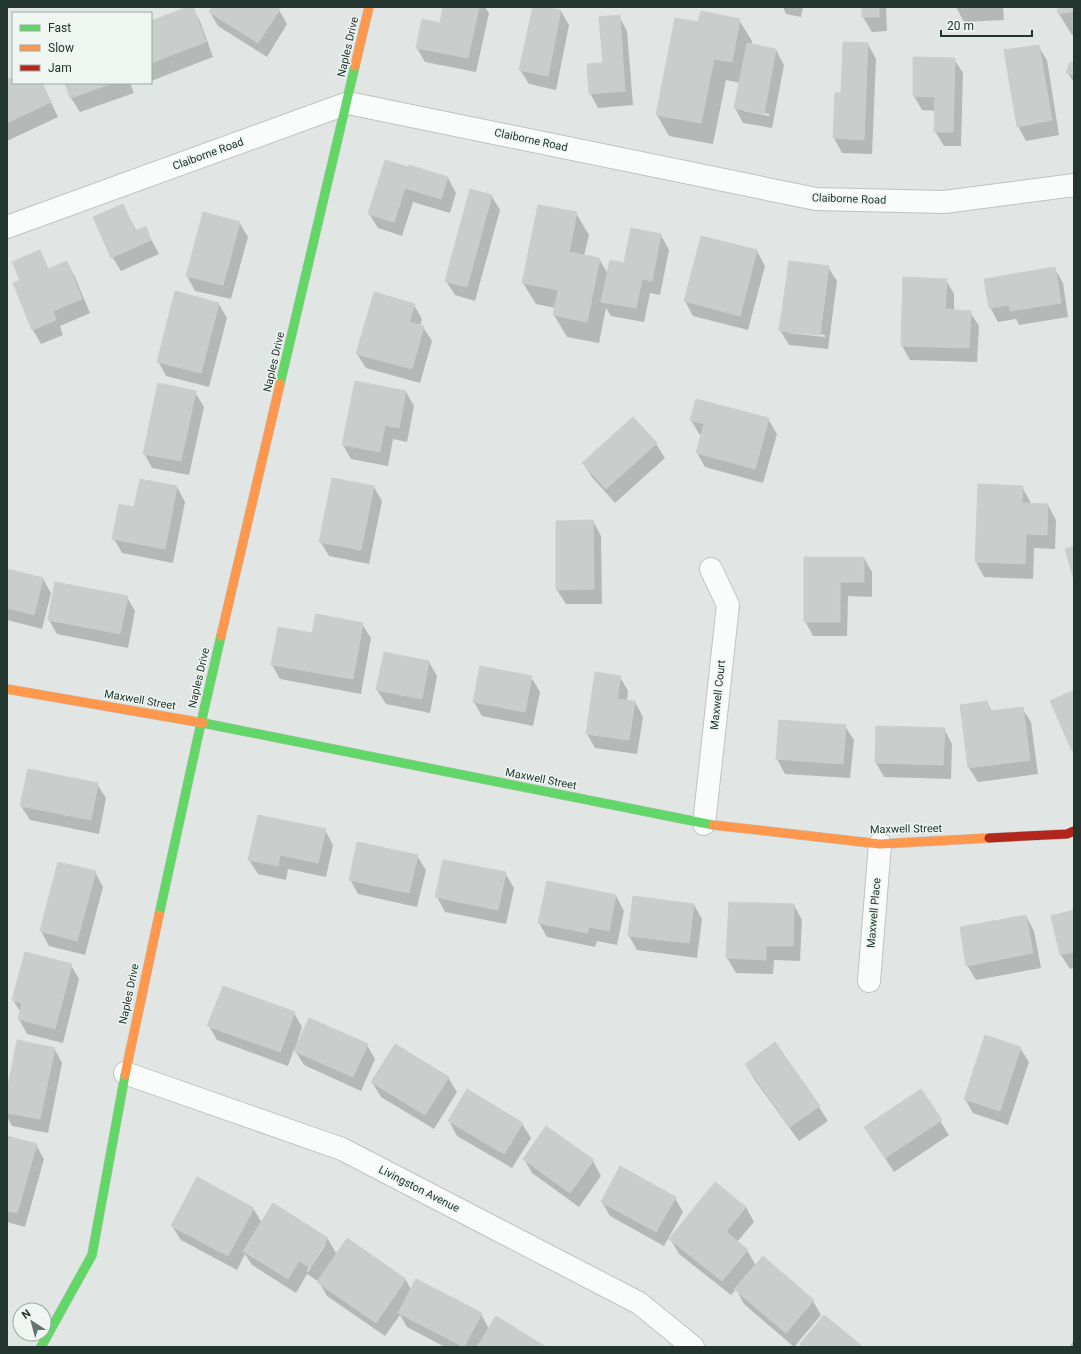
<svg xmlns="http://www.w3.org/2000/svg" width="1081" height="1354" viewBox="0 0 1081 1354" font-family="Roboto,sans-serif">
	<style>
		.shadow { fill: #0003; fill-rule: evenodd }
		.building { fill: #c9cdcb; stroke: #cacfcd }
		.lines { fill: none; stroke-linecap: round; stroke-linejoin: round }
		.street-casing { stroke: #bec3c1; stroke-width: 24 }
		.fast-casing { stroke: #bec4c1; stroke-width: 10 }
		.slow-casing { stroke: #bec4c1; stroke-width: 10 }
		.jam-casing { stroke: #bec4c1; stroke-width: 10 }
		.street { stroke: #fafbfb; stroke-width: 22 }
		.fast { stroke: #63d668; stroke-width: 9 }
		.slow { stroke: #ff974d; stroke-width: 9 }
		.jam { stroke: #b3261e; stroke-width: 9 }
		.labels { text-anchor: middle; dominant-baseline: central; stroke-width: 3; stroke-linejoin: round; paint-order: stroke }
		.street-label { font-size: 11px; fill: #22362f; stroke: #eff6f2 }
	</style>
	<rect width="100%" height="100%" fill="#e1e6e4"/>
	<path class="shadow" d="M192,7L200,21L213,57L151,81V22Z
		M213,7H275L279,10L287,24L267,57L218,26L210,12Z
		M444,7H485L489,13L476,72L425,62L417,48L440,24Z
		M534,7H541L561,11L569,25L556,90L529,84L520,70Z
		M783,7H803L801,17L786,14Z
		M863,7H886L887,31L872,32L863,17Z
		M956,7H1003L1004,20L964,22Z
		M1058,7H1074V35H1072L1059,14Z
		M619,16L627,31L633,105L598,108L590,93L604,64Z
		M739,20L752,41L751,45L776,50L784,65L772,128L743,123L735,108L740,83L726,80L713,144L669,136L657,115L699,23ZM744,109L769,114V116L744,111Z
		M868,44L876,59L872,154L842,153L834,138L836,94H842Z
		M1038,46L1047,60L1059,135L1026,141L1018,126Z
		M954,59L963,73L961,146H944L935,131L936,111L922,110L914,96Z
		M1074,64V81L1072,80L1068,73Z
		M13,78V83H42L58,117L7,141V81Z
		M66,83H130L134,93L80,112L71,98Z
		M409,166L448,178L456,193L450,213L413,202L402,236L378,228L369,214L409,169Z
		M491,195L500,210L475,301L455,295L446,281Z
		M123,205L137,232L145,228L159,254L121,271L112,257Z
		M576,213L589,235L584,256L599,259L608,274L625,264L661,235L669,250L660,295L650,293L644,322L611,316L606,308L599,343L567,337L554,315L556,308L536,304L523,283Z
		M239,222L248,237L231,299L195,291L187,276Z
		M757,251L765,266L748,330L693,316L685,301Z
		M40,252L49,270L67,263L75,277L90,313L60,326L63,335L41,344L33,330L15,284L21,281Z
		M828,267L837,281L828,349L789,345L780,330ZM789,331L825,335V337L789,333Z
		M1055,269L1063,283L1068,317L1019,325L1016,319L998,322L990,307Z
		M946,280L954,294V311L970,312L979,326L977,362L910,360L902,346Z
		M218,303L227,318L209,387L166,376L158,361Z
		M414,305L422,319L420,326L423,327L432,341L420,383L366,368L357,354Z
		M195,392L204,407L189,475L152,468L144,453Z
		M406,392L414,406L407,442L393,439L388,466L351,459L343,445Z
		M633,418L656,444L665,458L615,503L592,477L583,463Z
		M768,419L777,434L763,483L705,467L697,453L702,435L699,434L691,420Z
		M141,480L177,487L185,502L173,563L122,553L114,539L135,508Z
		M979,485L1022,487L1030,501V504L1048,505L1056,520L1055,549L1034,548L1033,579L984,577L976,562Z
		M374,487L382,501L369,564L329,556L320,541Z
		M593,521L601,536L602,604H566L557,590Z
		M805,558H864L872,572V597L848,596L847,636H813L805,621Z
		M7,570L43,579L51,593L42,629L7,620Z
		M127,597L135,611L128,648L57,634L49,620Z
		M362,624L371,638L361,694L280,679L272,665L313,634Z
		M429,662L437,676L430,713L386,704L377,690Z
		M531,677L540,692L533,726L482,716L474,702Z
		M620,677L628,691L627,701L635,702L643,717L637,754L595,748L587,734Z
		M987,702L992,712L1022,708L1031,722L1038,774L978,782L969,768Z
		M780,721L845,726L854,740L850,778L785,774L777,759Z
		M944,729L952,744L951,779L884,777L876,763Z
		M97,784L106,798L99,834L30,820L21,806Z
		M325,830L333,845L326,877L288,869L286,880L258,874L249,860Z
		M417,856L426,870L417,907L358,894L350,879Z
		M95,872L103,887L85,955L49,946L41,931Z
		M505,873L514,888L506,924L445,912L437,897Z
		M547,882L616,896L624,911L617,945L597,941L595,947L547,937L539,923Z
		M730,903L794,905L802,920L800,961L774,960L773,974L736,973L727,958Z
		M694,905L702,919L697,958L637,950L629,936Z
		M1074,911V968L1070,969L1061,955L1052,917Z
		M1026,916L1034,931L1041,968L976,980L967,965Z
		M71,965L79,979L63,1043L27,1034L19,1019L21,1013L13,1000Z
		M294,1013L302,1027L295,1049L367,1045L375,1059L361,1091L304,1065L294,1049L288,1066L217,1040L209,1026Z
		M774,1044L819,1107L828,1121L799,1141L754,1079L746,1064Z
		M54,1048L62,1063L48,1133L12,1126L7,1117V1096Z
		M1020,1048L1029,1062L1008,1125L973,1113L965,1099Z
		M448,1077L457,1092L434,1129L381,1097L372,1082Z
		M920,1090L949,1135L894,1172L874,1141Z
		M449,1121L522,1124L531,1138L512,1168L457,1136Z
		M7,1137L36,1145L44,1159L25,1227L7,1222Z
		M524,1159L593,1161L601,1176L579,1207L532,1173Z
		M675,1198L683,1212L664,1246L610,1216L602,1202Z
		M273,1205L328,1239L337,1255L348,1239L406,1280L411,1290L481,1314L489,1329L544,1347H445L407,1327L400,1315L385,1336L327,1296L319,1282L307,1274L296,1293L252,1265L245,1254L237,1270L181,1240L172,1226L253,1208L262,1223ZM323,1244H326L308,1272L307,1271Z
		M746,1207L754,1222L737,1242L747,1250L756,1266L813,1301L821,1315L794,1347L744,1304L736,1289L731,1295L679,1254L671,1240Z
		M1074,1339V1347H1070Z"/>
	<path class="building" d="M188,7H193L206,42L151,63V21Z
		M212,7H276L280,9L258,43L209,12Z
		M443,7H479L468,58L416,48L422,19L440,23Z
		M533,7H546L561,10L548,76L519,70Z
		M862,7H879V17H862Z
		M1057,7H1074V11L1058,14Z
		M701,11L740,19L732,62L714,59L701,123L656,115L675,18L698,22Z
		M620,15L625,91L589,94L587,64L603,63L599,17Z
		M843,42L868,43L864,140L833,138L835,93H841Z
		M747,43L776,49L764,114L734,108Z
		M1039,45L1052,120L1017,127L1004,50Z
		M913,57L955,58L953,132H934L935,97L913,96Z
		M1070,62L1074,63V75L1066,73Z
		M13,77V83H42L51,102L7,123V80Z
		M65,83H113L70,98Z
		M385,160L408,167L409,165L448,177L441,199L405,188L394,222L368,214Z
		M470,189L492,195L467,287L445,281Z
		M123,204L135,231L146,226L151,240L111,258L93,217Z
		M538,205L577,212L569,252L600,258L587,322L553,315L558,290L522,283Z
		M203,212L240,222L223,285L186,276Z
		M631,228L661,234L652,281L642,279L636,308L601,302L610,260L624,263Z
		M701,236L757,250L740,316L684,301Z
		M40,250L48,269L67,261L82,299L53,311L56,320L32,330L13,283L20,280L12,262Z
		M789,261L829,266L820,335L779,331Z
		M1055,267L1061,303L1010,311L1009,305L989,308L984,279Z
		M903,277L947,279L945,309L971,311L969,348L901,346Z
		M175,291L219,303L201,373L157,362Z
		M374,292L415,304L409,322L424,326L412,369L356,354Z
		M355,381L406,391L399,428L385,425L380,452L342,445Z
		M158,383L196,391L181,461L143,454Z
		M696,399L769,418L755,469L696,453L704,424L690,420Z
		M633,417L657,443L606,489L582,463Z
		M332,478L374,486L361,550L319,542Z
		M140,479L177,486L165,549L112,539L119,504L134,507Z
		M978,484L1023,486L1022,503L1048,504L1047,535L1026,534L1025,564L975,562Z
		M593,520L594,589L556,590V521Z
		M1074,546V580L1065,549Z
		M804,557H864V582H840V622H804Z
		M7,569L43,578L34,615L7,608Z
		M55,582L128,596L120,634L48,620Z
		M316,614L363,623L353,679L271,665L278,627L312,633Z
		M384,652L429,661L422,699L376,690Z
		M480,666L532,676L525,712L473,702Z
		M595,672L621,676L617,699L635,701L629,740L586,734Z
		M1074,690V750L1072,751L1050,701Z
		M987,701L989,711L1023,707L1030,760L968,768L960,705Z
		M779,720L846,725L843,764L776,759Z
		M876,726L945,728L943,765L875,763Z
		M28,769L98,783L91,820L20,806Z
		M258,815L326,829L318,863L280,855L278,866L248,860Z
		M357,842L418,855L409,893L349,880Z
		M443,860L506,872L498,910L435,897Z
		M58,862L96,871L77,941L40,931Z
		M547,881L616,895L609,931L589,927L587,933L538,923Z
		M633,896L694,904L689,943L628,936Z
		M729,902L794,904L793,946H766V960L726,958Z
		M1074,910V952L1060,955L1051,916Z
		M1026,915L1033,953L966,966L960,927Z
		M25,952L72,964L55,1029L18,1019L22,1003L12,1000Z
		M223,986L295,1012L280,1052L207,1026Z
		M309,1018L368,1044L353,1077L294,1051Z
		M985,1035L1021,1047L1000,1111L964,1099Z
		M17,1040L55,1048L40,1119L7,1113V1091Z
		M775,1042L820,1106L790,1127L745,1064Z
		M395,1044L449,1077L425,1115L371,1082Z
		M467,1089L523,1123L504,1154L448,1121Z
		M921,1089L942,1120L885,1158L864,1127Z
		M546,1126L594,1160L570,1193L523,1159Z
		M7,1136L37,1144L17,1213L7,1211Z
		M620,1166L676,1197L656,1232L601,1202Z
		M197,1177L254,1208L228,1256L171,1226Z
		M715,1182L746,1207L726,1232L748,1250L722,1281L669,1239Z
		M273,1203L328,1238L310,1268L299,1261L288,1279L243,1251Z
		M347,1238L406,1279L376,1323L317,1282Z
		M763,1256L814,1300L786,1333L734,1289Z
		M416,1279L482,1313L464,1347L398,1313Z
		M824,1315L863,1347H803L800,1344Z
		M496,1316L546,1347H477Z"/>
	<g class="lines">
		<defs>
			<path id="street" d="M7,227L348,103L816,199L944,202L1074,185
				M704,824L728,605L711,569
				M869,981L880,844
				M125,1073L342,1149L639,1303L693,1347"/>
			<path id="fast" d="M280,384L355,66
				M203,723L713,825
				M159,915L201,723L221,636
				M41,1347L92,1255L125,1075"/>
			<path id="slow" d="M355,66L369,7
				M221,636L280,384
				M7,689L203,723
				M713,825L880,844L989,838
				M125,1075L159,915"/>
			<path id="jam" d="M989,838L1067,834L1074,831"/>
		</defs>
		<use href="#street" class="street-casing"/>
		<use href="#fast" class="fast-casing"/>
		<use href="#slow" class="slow-casing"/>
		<use href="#jam" class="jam-casing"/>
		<use href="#street" class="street"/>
		<use href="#fast" class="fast"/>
		<use href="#slow" class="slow"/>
		<use href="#jam" class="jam"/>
	</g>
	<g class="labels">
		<g class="street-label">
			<text transform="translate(348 47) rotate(-77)">Naples Drive</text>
			<text transform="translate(531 140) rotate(12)">Claiborne Road</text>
			<text transform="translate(208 154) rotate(-20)">Claiborne Road</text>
			<text transform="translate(849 199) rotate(2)">Claiborne Road</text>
			<text transform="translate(274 362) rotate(-77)">Naples Drive</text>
			<text transform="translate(199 678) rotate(-77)">Naples Drive</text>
			<text transform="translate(718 695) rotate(-84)">Maxwell Court</text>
			<text transform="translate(140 700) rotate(10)">Maxwell Street</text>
			<text transform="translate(541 779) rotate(11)">Maxwell Street</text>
			<text transform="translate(906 829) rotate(-1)">Maxwell Street</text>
			<text transform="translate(874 913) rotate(-85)">Maxwell Place</text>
			<text transform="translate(129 994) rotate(-78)">Naples Drive</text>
			<text transform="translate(419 1189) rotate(27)">Livingston Avenue</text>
		</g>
	</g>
	<rect width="1081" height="1354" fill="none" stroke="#22362f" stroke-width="16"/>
	<rect x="12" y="12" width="140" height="72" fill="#eff6f2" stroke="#9da9a4"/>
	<rect x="20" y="25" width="20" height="6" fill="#63d668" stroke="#9da9a4"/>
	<text x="48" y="32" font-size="12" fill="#22362f">Fast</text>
	<rect x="20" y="45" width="20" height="6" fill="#ff974d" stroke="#9da9a4"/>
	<text x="48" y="52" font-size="12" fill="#22362f">Slow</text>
	<rect x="20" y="65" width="20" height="6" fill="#b3261e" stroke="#9da9a4"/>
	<text x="48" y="72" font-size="12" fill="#22362f">Jam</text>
	<g transform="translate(32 1322) rotate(324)"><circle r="19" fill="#eff6f2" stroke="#9da9a4"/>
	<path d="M0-3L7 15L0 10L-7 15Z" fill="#65746e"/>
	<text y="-6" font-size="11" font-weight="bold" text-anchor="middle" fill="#22362f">N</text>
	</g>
	<path d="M941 30v6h91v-6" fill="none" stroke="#22362f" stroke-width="2"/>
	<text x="947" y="30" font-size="12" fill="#22362f" stroke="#eff6f2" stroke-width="3" paint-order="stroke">20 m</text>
</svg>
